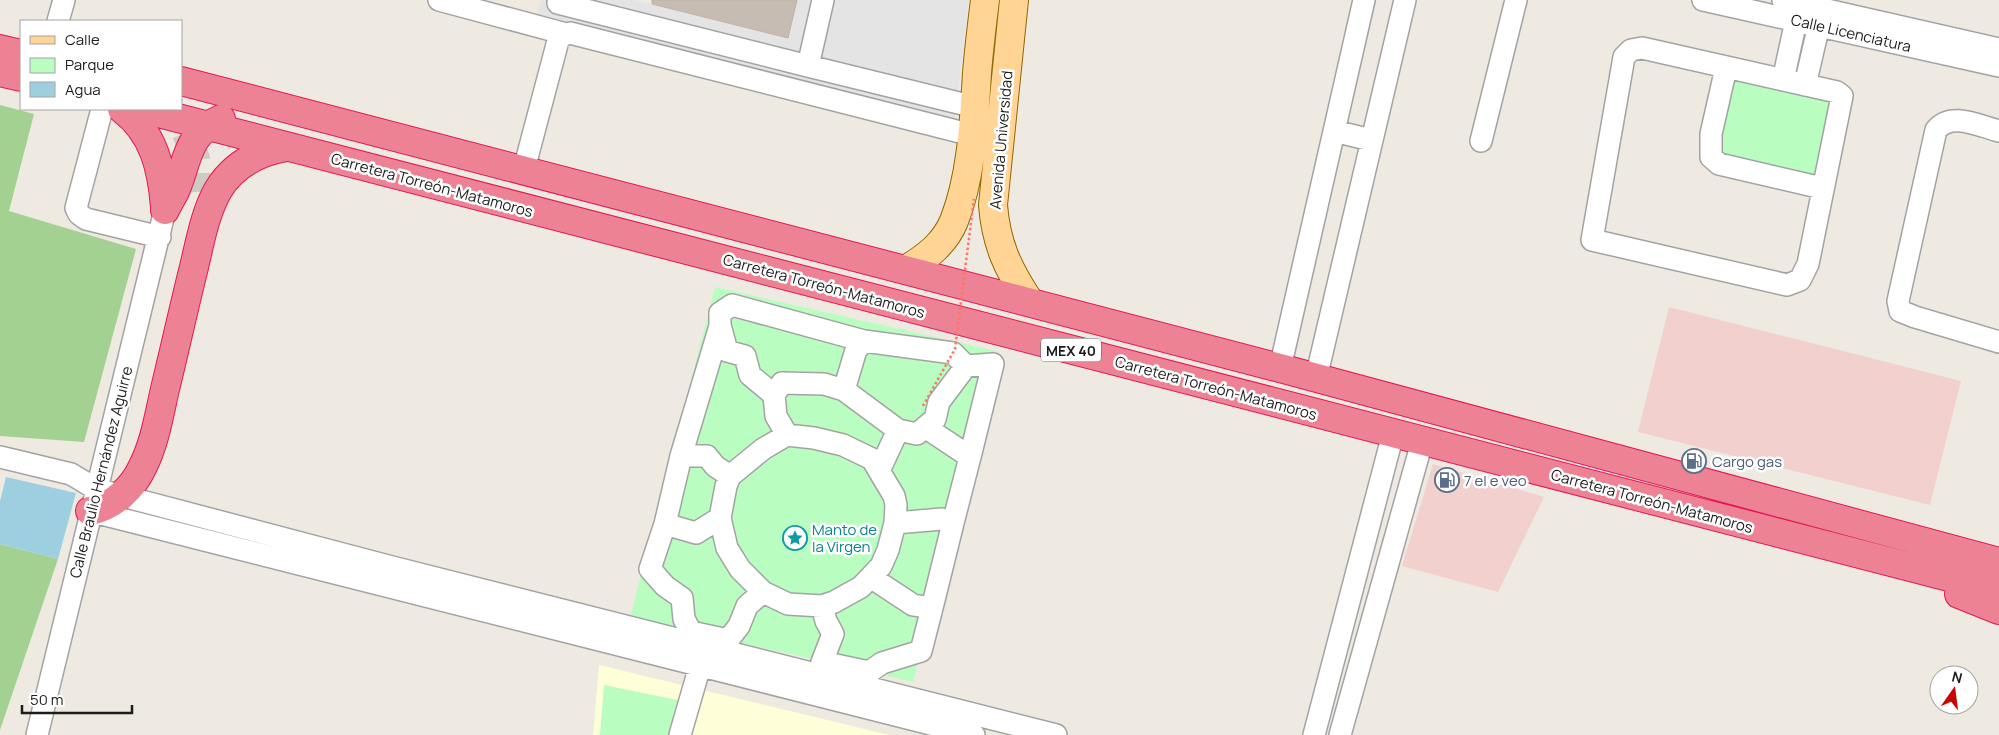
<svg xmlns="http://www.w3.org/2000/svg" width="1999" height="735" viewBox="0 0 1999 735" font-family="Manrope,sans-serif">
	<style>
		.commercial { fill: #f1d0ce }
		.education { fill: #feffd9 }
		.forest { fill: #a3d192 }
		.park { fill: #b9fdc0 }
		.parking { fill: #e4e4e4 }
		.water { fill: #9ecfe0 }
		.building { fill: #c6bcb4; stroke: #c1b1a2 }
		.lines { fill: none; stroke-linecap: round; stroke-linejoin: round }
		.highway-tunnel { stroke: #cecbc3; stroke-width: 28; stroke-dasharray: 28 14; stroke-linecap: butt }
		.minor-casing { stroke: #a3a3a3; stroke-width: 24 }
		.major-casing { stroke: #946700; stroke-width: 30 }
		.highway-casing { stroke: #e31858; stroke-width: 30 }
		.minor { stroke: #fff; stroke-width: 21 }
		.major { stroke: #ffd495; stroke-width: 28 }
		.highway { stroke: #ec8293; stroke-width: 28 }
		.path-bridge { stroke: #ff7561; stroke-width: 2.5; stroke-dasharray: 2.5 2.5; stroke-linecap: butt }
		.labels { text-anchor: middle; dominant-baseline: central; stroke-width: 5; stroke-linejoin: round; paint-order: stroke }
		.shield { fill: #fff; stroke: #606060; stroke-width: 1 }
		.shield-label { font-size: 14px; font-weight: bold; fill: #1c1c1c }
		.street-label { font-size: 15px; fill: #1c1c1c; stroke: #fff }
		.service-label { font-size: 15px; fill: #4e5e75; stroke: #fff; text-anchor: start }
		.culture-label { font-size: 15px; fill: #0d838f; stroke: #fff; text-anchor: start }
	</style>
	<rect width="100%" height="100%" fill="#eeeae1"/>
	<path class="commercial" d="M1669,307L1961,381L1930,505L1638,432Z
		M1433,464L1544,497L1498,592L1402,566Z"/>
	<path class="education" d="M599,665L889,735H593Z"/>
	<path class="forest" d="M0,105L34,114L9,211L136,249L84,442L0,436Z
		M0,544L58,559L0,730Z"/>
	<path class="park" d="M1728,70L1839,96L1820,184L1713,156Z
		M715,287L996,351L913,682L630,618Z
		M604,685L682,701L671,735H600Z"/>
	<path class="parking" d="M541,0H634L788,38L797,0H969L954,125L536,16Z"/>
	<path class="water" d="M6,477L76,493L58,559L0,544V501Z"/>
	<path class="building" d="M652,0H797L788,38L652,4Z"/>
	<g class="lines">
		<path class="highway-tunnel" d="M186,133L196,159L197,192"/>
		<defs>
			<path id="minor" d="M439,0L566,34
				M823,0L808,66L975,107
				M1703,0L1999,66
				M1783,0L1999,49
				M558,3L808,66
				M58,21L64,0
				M1642,48L1837,92L1842,96L1808,264L1800,280L1787,285L1592,240L1624,57L1631,50Z
				M1726,68L1711,134V157L1719,164L1822,188
				M1783,80L1799,7
				M1805,85L1822,12
				M102,109L76,208L79,214L86,219L160,237
				M1334,131L1371,140
				M1999,131C1979,126 1951,111 1936,130L1898,301L1900,311L1915,317L1999,342
				M1481,141L1516,0
				M524,169L559,37L570,33L972,135
				M720,326L681,456H707L715,466L730,476
				M1280,368L1364,0
				M1316,378L1405,0
				M844,390L898,430L917,434L935,419L939,402L966,366L953,353L864,341
				M774,395L782,383L824,384L844,390L856,350L864,341L732,305L720,313V325L727,351L745,356L750,375L774,395L776,416L787,435L814,438L843,445L872,459L894,496L896,505L895,523L888,550L881,566L861,587L834,602L822,606L788,604L763,592L740,569L727,548L720,518L726,486L730,476L763,449L787,435
				M925,427L970,457L993,364L966,366
				M681,456L665,524L696,533L720,518
				M0,457L71,474L96,489L392,567L1056,735
				M879,471L898,430
				M90,511L974,735
				M895,523L942,519L953,523L970,457
				M665,524L650,569L665,586L682,598L684,619L691,632L728,640L739,626L747,606L763,592
				M872,578L913,605L932,608L953,523
				M822,606L826,621L833,634L822,662L869,672L882,663L921,651L932,608
				M37,735L165,210
				M680,735L704,652
				M1314,735L1393,434
				M1340,735L1422,442"/>
			<path id="major" d="M1014,0L993,205C996,244 1008,269 1029,301
				M907,269C927,257 945,243 954,221C972,175 974,121 977,73C979,48 982,24 985,0"/>
			<path id="highway" d="M0,49L21,54
				M0,72L21,77
				M181,81L1280,368L1999,562
				M122,109C154,133 162,169 165,207
				M143,109L1999,590
				M165,210C168,203 173,196 176,189C188,160 187,133 221,119
				M90,511C114,506 133,488 143,466C155,442 159,415 165,389C175,348 184,307 194,267C200,242 205,213 218,190C233,165 258,152 286,147
				M1959,594L1999,610"/>
		</defs>
		<use href="#minor" class="minor-casing"/>
		<use href="#major" class="major-casing"/>
		<use href="#highway" class="highway-casing"/>
		<use href="#minor" class="minor"/>
		<use href="#major" class="major"/>
		<use href="#highway" class="highway"/>
		<path class="path-bridge" d="M923,406L955,349L974,199"/>
	</g>
	<defs>
		<symbol id="fuel-ring" viewBox="-11 -11 22 22"><circle r="9.5" fill="#fff" stroke="#5c6f8a" stroke-width="1.5"/><path d="M-5.5-6h7V0h2V4h1.3V-2.5L3-4.5l.8-.8L6-3V5H2.5V1h-1V6h-7ZM-4.2-4.7v3.2H.2V-4.7Z" fill="#5c6f8a"/></symbol>
		<symbol id="sight-ring" viewBox="-11 -11 22 22"><circle r="9.5" fill="#fff" stroke="#0f9aa8" stroke-width="1.5"/><path d="M0-6L1.8-2.2L6-1.7L2.9 1.2L3.7 5.4L0 3.3L-3.7 5.4L-2.9 1.2L-6-1.7L-1.8-2.2Z" fill="#0f9aa8"/></symbol>
	</defs>
	<g fill-rule="evenodd">
		<use href="#fuel-ring" x="1680" y="447" width="28" height="28"/>
		<use href="#fuel-ring" x="1433" y="466" width="28" height="28"/>
		<use href="#sight-ring" x="781" y="524" width="28" height="28"/>
	</g>
	<g class="labels">
		<rect class="shield" x="1041" y="338.5" width="60" height="23" rx="4"/>
		<g class="shield-label">
			<text x="1071" y="350">MEX 40</text>
		</g>
		<g class="street-label">
			<text transform="translate(1851 33) rotate(13)">Calle Licenciatura</text>
			<text transform="translate(1001 140) rotate(-85)">Avenida Universidad</text>
			<text transform="translate(432 185) rotate(15)">Carretera Torreón-Matamoros</text>
			<text transform="translate(824 286) rotate(15)">Carretera Torreón-Matamoros</text>
			<text transform="translate(1216 388) rotate(15)">Carretera Torreón-Matamoros</text>
			<text transform="translate(101 472) rotate(-76)">Calle Braulio Hernández Aguirre</text>
			<text transform="translate(1652 501) rotate(15)">Carretera Torreón-Matamoros</text>
		</g>
		<g class="service-label">
			<text x="1712" y="461">Cargo gas</text>
			<text x="1464" y="480">7 el e veo</text>
		</g>
		<g class="culture-label">
			<text x="812" y="529">Manto de<tspan x="812" dy="17">la Virgen</tspan></text>
		</g>
	</g>
	<rect x="20" y="20" width="162" height="90" fill="#ffffff" stroke="#a4a4a4"/>
	<rect x="30" y="36" width="25" height="8" fill="#ffd495" stroke="#a4a4a4"/>
	<text x="65" y="45" font-size="15" fill="#1c1c1c">Calle</text>
	<rect x="30" y="58" width="25" height="15" fill="#b9fdc0" stroke="#a4a4a4"/>
	<text x="65" y="70" font-size="15" fill="#1c1c1c">Parque</text>
	<rect x="30" y="82" width="25" height="15" fill="#9ecfe0" stroke="#a4a4a4"/>
	<text x="65" y="95" font-size="15" fill="#1c1c1c">Agua</text>
	<g transform="translate(1954 690) rotate(14)"><circle r="24" fill="#ffffff" stroke="#a4a4a4"/>
	<path d="M0-4L9 19L0 12L-9 19Z" fill="#c80500"/>
	<text y="-8" font-size="14" font-weight="bold" text-anchor="middle" fill="#1c1c1c">N</text>
	</g>
	<path d="M22 705v8h110v-8" fill="none" stroke="#1c1c1c" stroke-width="2.5"/>
	<text x="30" y="705" font-size="15" fill="#1c1c1c" stroke="#ffffff" stroke-width="4" paint-order="stroke">50 m</text>
</svg>
